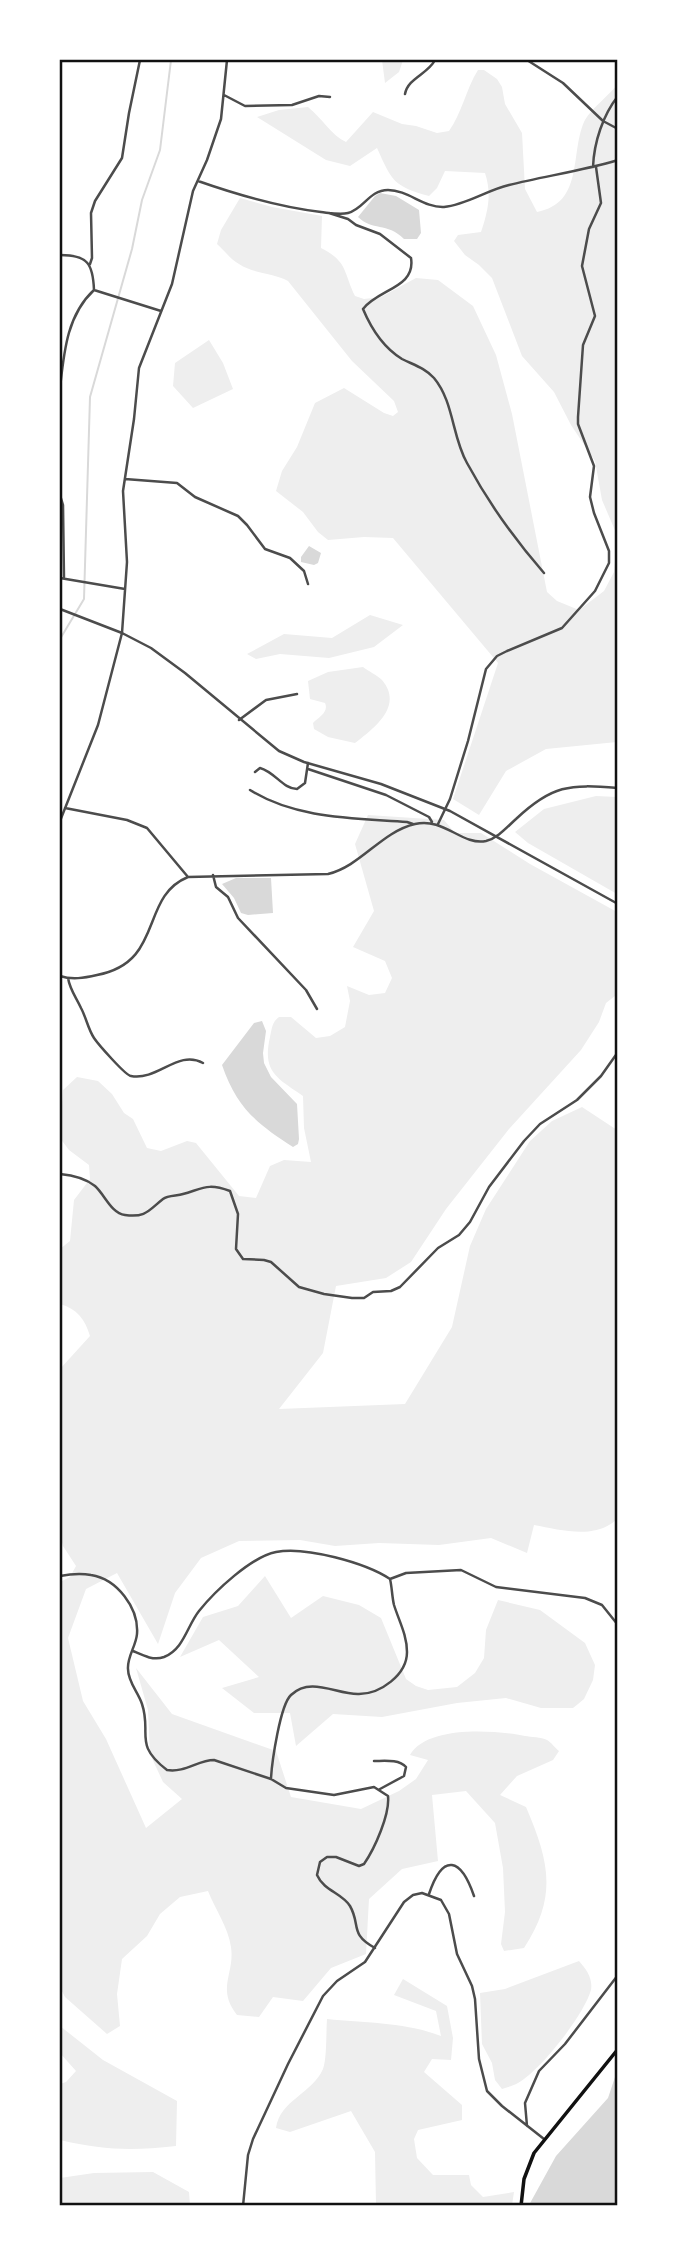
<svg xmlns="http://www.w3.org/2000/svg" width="677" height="2265" viewBox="0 0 677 2265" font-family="Quicksand,sans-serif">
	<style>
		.green { fill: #eee }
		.water { fill: #d9d9d9 }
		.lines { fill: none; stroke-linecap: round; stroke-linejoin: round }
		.stream { stroke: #d9d9d9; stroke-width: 2 }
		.minor { stroke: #4c4c4c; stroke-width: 2.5 }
		.tertiary { stroke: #4c4c4c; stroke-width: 2.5 }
		.primary { stroke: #111; stroke-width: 3.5 }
		.neatline { fill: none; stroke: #111; stroke-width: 2.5 }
	</style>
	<rect width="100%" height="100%" fill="#fff"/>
	<path class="green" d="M382,60H403L399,72L385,83Z
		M478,70H484L497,79L502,87L505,104L522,133L525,189L537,212C584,203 570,154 584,122C589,111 609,95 617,85V742L546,749L506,771L479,815L453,799L498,663L393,538L364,537L328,540L318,532L303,512L276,491L282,471L297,447L315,403L344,388L384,413L393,416L398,412L394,401L352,361L288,281C273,273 254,274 239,264C231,260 224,250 217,244L221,230L240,198L272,207L322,216L321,248C348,262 343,271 355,296L364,299L381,297L416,278L438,280L473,306L496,355L512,414L547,592L557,601L579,610L604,591L614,572L617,535L602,500L595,461L571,425L554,392L522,356L492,278L479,265L465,255L454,241L458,235L481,232C488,211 492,194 485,173L445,171L437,188L429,196C393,186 392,181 377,148L350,166L326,160L257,117L279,110L308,107C322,118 331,135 346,142L373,112L402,124L416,126L437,133L449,131C462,113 466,89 478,70Z
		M209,340L223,363L233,389L193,408L173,386L175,363Z
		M370,615L403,625L374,647L329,658L280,654L256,659L247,654L284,634L332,638Z
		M363,667C368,671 377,675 382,680C404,706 374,728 355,743L328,737L314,729L313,723C319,717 329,712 325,703L310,699L308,681L328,672Z
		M596,796L617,797V894L528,843L515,832L544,809Z
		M368,815L444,820L455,833H481L530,864L617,912L618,985L615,996L606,1003L599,1022L581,1050L509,1129L446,1209L411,1262L386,1278L336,1286L323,1353L279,1409L405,1404L452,1327L470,1246L486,1209L530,1141L552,1121L582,1107L617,1130V1519C595,1540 561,1530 534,1525L527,1553L491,1538L439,1545L379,1543L335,1546L300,1540L239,1541L201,1558L175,1593L158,1644L117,1573L86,1589L68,1638L83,1701L106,1739L146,1828L182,1799L163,1782L150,1754L148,1710L136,1668L172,1714L276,1751L291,1797L361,1809L399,1791L416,1779L428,1760L410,1755C427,1725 495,1730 525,1736C531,1737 541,1737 547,1740C551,1742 555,1748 559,1751L553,1760L517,1776L500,1795L526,1807C549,1861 558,1896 524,1948L504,1951L501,1944L505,1912L503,1868L495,1823L466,1791L432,1795L438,1861L402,1869L369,1899L366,1954L331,1968L303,2001L273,1997L259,2017L237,2015C216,1988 235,1974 231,1947C228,1927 215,1909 208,1891L180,1897L160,1914L147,1936L122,1959L117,1994L120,2026L107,2034L65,1997L60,1987V1582L70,1577L76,1566L63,1546L60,1535V1369L90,1336C85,1319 77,1309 60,1304V1249L70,1241L74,1200L90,1179L89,1165L69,1150L60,1138L63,1090L77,1077L98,1081L112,1094L124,1113L133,1119L147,1148L161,1151L187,1141L196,1143L239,1196L256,1198L270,1166L284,1160L311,1162L304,1128L303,1096C277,1078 262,1072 270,1037C272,1028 272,1022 279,1017H291L316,1038L330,1036L345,1027L350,1001L347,986L369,995L385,993L392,978L385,961L353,947L374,911L355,844Z
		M265,1576L291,1618L323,1596L359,1605L381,1618L406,1679L416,1686L428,1690L457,1687L475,1673L484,1658L486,1630L498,1600L540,1610L585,1643L595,1665L593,1680L584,1699L578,1704L573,1708H541L506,1698L457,1703L382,1717L333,1714L296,1746L290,1713H254L222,1688L259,1677L219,1640L180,1657L203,1617L238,1606Z
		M579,1961C586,1969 593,1978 591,1990C584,2015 540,2071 518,2083C513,2086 507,2087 502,2089L495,2080L492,2063L482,2044L480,1993L505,1989Z
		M403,1979L447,2006L453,2038L451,2060L432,2059L424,2072L462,2105V2120L418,2130L414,2139L417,2158L433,2175H469L471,2185L483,2197L514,2192L512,2205H376L375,2152L351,2111L290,2132L276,2128C280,2100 312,2094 323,2069C327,2058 326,2032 327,2019C365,2023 405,2022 441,2036L436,2011L394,1995Z
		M60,2026L103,2060L177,2101L176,2146C131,2151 103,2150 60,2140V2084L66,2082L76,2071L60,2053Z
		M153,2172L189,2192L190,2205H60V2178L94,2173Z"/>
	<path class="water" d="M380,193L396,196L419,210L421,233L417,239H404C387,222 372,231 358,217L375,196Z
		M309,546L321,553L318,563L314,565L301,562V557Z
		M236,878H271L273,913L248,915L241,913L234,898L222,884Z
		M262,1021L266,1031L263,1053L264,1063L271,1077L297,1104L299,1139L298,1144L293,1147C256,1123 237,1108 222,1065L254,1023Z
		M617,2071V2205H529L556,2156L608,2098Z"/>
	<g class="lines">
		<path class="stream" d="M60,639L84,599L90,397L132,249L142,200L160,150L171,60"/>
		<path class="minor" d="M527,60L563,83L603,121L618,129
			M405,94C408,78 428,74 435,60
			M224,95L245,106L292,105L319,96L330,97
			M593,167C594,142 603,115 618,96
			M198,181C238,195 279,207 321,212C330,213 340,215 348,213C364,209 369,190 388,190C408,190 424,208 444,207C466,205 487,190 509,185C545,176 582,171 618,160
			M329,213L348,219L356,225L380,234L411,258C416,288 378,289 363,309C371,328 384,348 402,359C414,365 425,368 434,378C454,402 452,437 467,463C487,500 516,541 544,573
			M60,255C88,255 93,264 94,290L161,311
			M90,264L92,258L91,213L95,201L122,158L129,113L140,60
			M60,388C64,352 67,315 94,290
			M125,479L177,483L195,497L238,516L247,525L265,549L290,558L304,571L308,584
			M60,495L63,505L64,578
			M60,578L125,589
			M239,720L266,700L297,694
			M308,769L386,795L429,817L432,822
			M255,772L260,768C275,772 283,789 297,789L305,783L308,763
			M250,790C296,819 354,818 407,822L413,824
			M65,808L127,820L147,828L188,877
			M60,821L98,725L122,633L127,562L123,491L134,419L139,368L172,284L193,191L207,160L221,119L227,60
			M438,824L450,799L468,741L486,669L497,656L507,651L562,628L595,591L609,563V551L594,513L590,497L594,466L578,424V417L583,345L595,316L582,266L589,229L601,203L596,167
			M213,875L216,887L228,897L238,918L306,990L317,1009
			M60,976C72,980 84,978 97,975C165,962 139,897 188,877L328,874C361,866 381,832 415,824C444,817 462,846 486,841C498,838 507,827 516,819C552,785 569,784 618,788
			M68,978C70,990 76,997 81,1008C86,1017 88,1029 94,1038C98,1044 126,1076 131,1076C158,1081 178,1049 203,1063
			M60,1174C71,1175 85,1178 95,1186C105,1195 111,1213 125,1215C146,1218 149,1210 163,1199C168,1195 177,1196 183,1194C204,1188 208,1183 230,1191L238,1214L236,1249L243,1259L264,1260L271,1262L299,1287L324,1294L352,1298H364L373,1292L391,1291L400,1287L438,1248L459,1235L470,1222L489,1187L524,1141L540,1124L577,1100L601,1076L618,1052
			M60,1576C70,1574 81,1573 91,1575C117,1579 139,1608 137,1634C136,1646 127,1657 128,1669C128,1682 138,1692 142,1704C152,1734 133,1744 167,1770C185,1773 198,1760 214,1760L271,1779L286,1788L334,1795L374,1787L388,1796C390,1814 375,1848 364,1864L359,1866L336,1857H327L320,1862L317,1875C324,1891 342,1893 350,1906C361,1925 349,1934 375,1948
			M390,1579L406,1573L461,1570L496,1587L585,1598L602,1605L618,1625
			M133,1651C142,1655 153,1661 164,1657C184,1649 187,1626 199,1611C215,1591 251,1557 276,1552C305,1546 366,1563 390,1579C392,1587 392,1597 394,1605C399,1621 407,1635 407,1652C407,1675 380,1694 359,1694C337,1695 311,1676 291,1695C280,1705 272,1762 271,1778
			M374,1761C384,1761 399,1759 406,1767L404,1776L380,1789
			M429,1894C443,1852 461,1858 474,1896
			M527,2126L525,2103L539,2071L565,2044L618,1975
			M243,2206L248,2155L253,2139L288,2064L323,1996L337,1981L365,1962L404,1902L413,1895L422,1893L441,1900L449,1914L457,1954L472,1986L475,1999L479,2059L487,2091L502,2106L544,2139"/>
		<path class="tertiary" d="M60,609L122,633L151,648L185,673L279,751L304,762L381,784L450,811L618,904"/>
		<path class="primary" d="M521,2206L524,2179L534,2153L618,2049"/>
	</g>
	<rect width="677" height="2265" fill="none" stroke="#ffffff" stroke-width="122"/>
	<rect x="61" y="61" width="555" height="2143" class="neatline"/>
</svg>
